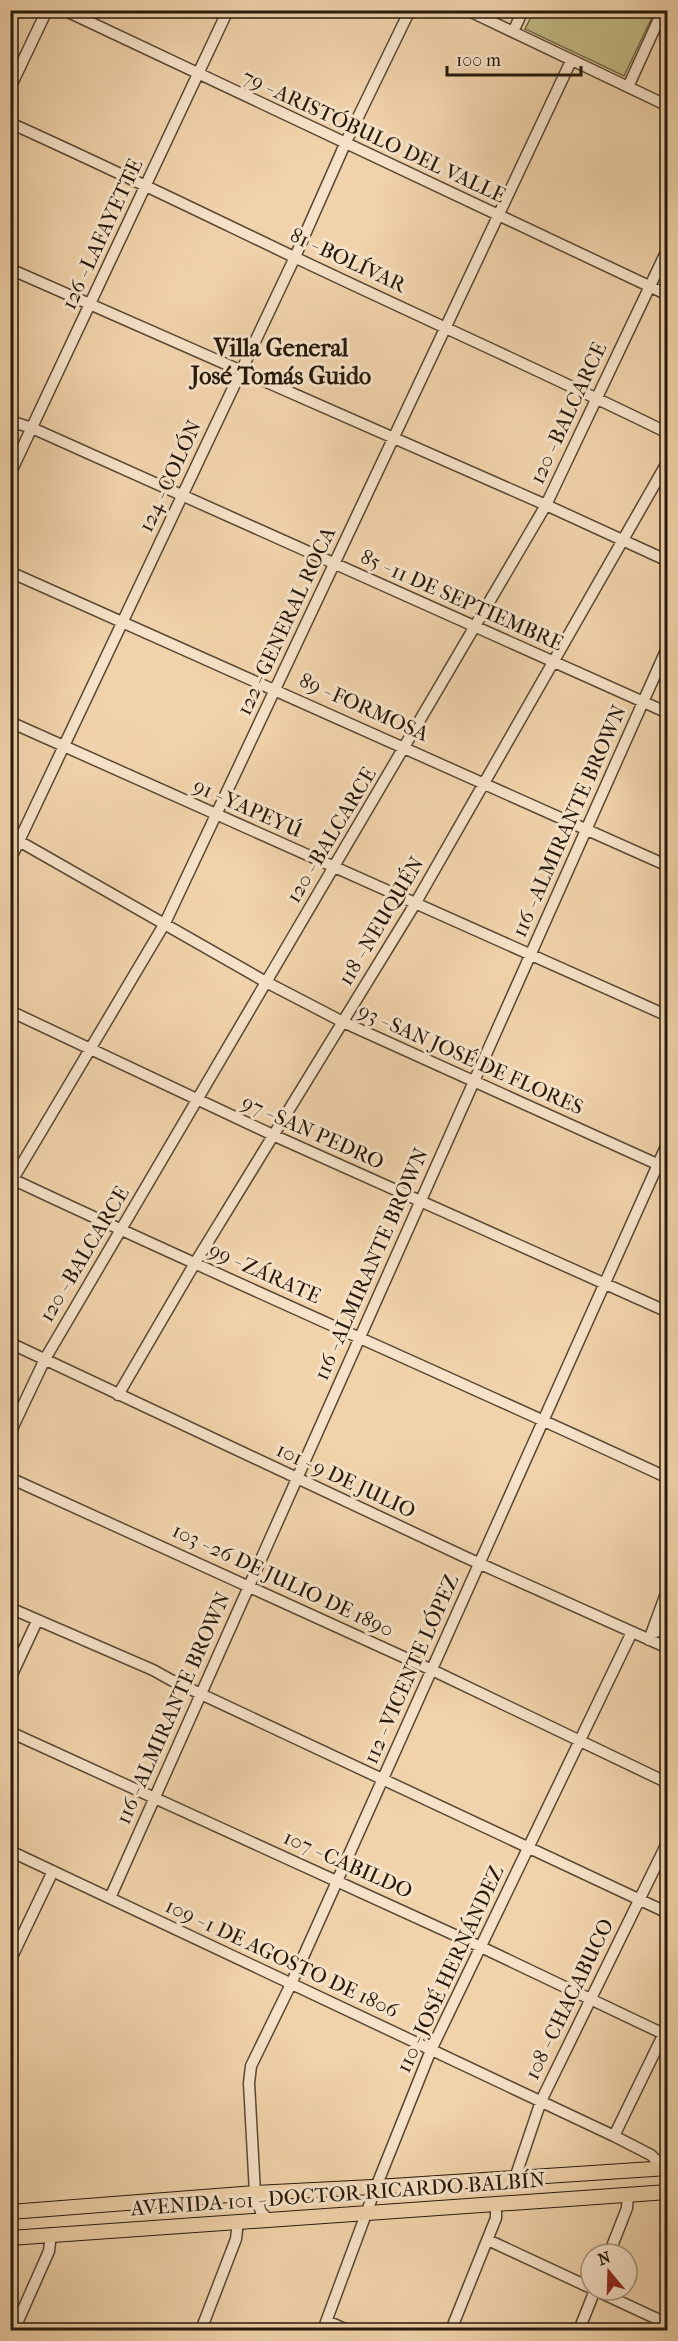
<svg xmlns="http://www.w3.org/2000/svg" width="678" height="2341" viewBox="0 0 678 2341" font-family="'IM FELL French Canon',serif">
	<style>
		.green { fill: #c2ba83; stroke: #746a47; stroke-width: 1.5 }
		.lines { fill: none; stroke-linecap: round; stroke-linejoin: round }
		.minor-casing { stroke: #584833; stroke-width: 13 }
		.major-casing { stroke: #25190b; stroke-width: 16 }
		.minor { stroke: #f6e2c8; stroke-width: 10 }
		.major { stroke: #f1d3ab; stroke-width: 14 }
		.labels { text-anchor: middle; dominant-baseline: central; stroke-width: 6; stroke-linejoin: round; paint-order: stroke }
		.street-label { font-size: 21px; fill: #25190b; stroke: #f6e2c8 }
		.quarter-label { font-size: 24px; font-weight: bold; fill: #25190b; stroke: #f6e2c8 }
	</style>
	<rect width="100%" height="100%" fill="#f1d3ab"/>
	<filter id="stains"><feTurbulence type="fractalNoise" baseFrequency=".00333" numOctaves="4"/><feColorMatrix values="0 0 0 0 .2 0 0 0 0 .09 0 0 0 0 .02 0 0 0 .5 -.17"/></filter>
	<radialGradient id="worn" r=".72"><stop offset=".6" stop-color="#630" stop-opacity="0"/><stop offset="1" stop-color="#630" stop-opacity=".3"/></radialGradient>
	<path class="green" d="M534,11V10L655,11L624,76L525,29Z"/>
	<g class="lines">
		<defs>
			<path id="minor" d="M64,10L668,295
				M467,10L668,106
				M513,32L523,10
				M628,87L663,10
				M10,88L47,10
				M10,123C106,166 200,212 294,257C418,316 544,372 668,433
				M10,269L546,505L668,561
				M10,421L32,428L668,713
				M10,474L228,10
				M10,572L668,866
				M10,722L668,1016
				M10,836L266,982L343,1022L668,1169
				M10,860L295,257L345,144L410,10
				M10,1011L275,1136L668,1312
				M10,1178C228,1281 449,1376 668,1478
				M10,1184L165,923L571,61
				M10,1343L465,1557L668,1648
				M118,1395L195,1263L415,904L668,461
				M10,1433L45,1359L546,505L668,248
				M10,1478L432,1670L668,1783
				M10,1608L153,1670L171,1680L668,1913
				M652,1633L668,1628
				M649,1640L668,1588
				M10,1679L37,1621
				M10,1732L481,1947L668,2036
				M10,1851L614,2136L651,2155L664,2168
				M110,1898L668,646
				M10,1961L53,1871
				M614,2136L668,2025
				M515,2178L541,2101L668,1841
				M268,2219L261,2212L255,2193L249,2083L251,2066L291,1984L668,1142
				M488,2240L591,2288
				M609,2254L627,2208L628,2195
				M595,2290L668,2324
				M327,2321L347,2330
				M14,2330L49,2251L51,2234
				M201,2330L236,2239L238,2221
				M323,2330L376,2187L431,2050L632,1632
				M451,2330L496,2218V2205
				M579,2330L595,2290"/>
			<path id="major" d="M10,2212L255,2193L392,2186L668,2168
				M10,2238L668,2192"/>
		</defs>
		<use href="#minor" class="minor-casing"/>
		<use href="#major" class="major-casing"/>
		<use href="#minor" class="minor"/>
		<use href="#major" class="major"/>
	</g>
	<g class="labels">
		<g class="street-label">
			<text transform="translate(374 136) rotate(25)">79 - ARISTÓBULO DEL VALLE</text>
			<text transform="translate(102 234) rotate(-65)">126 - LAFAYETTE</text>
			<text transform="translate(348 260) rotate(25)">81 - BOLÍVAR</text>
			<text transform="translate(568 413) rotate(-65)">120 - BALCARCE</text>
			<text transform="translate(170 476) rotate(-65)">124 - COLÓN</text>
			<text transform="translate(462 600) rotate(24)">85 - 11 DE SEPTIEMBRE</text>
			<text transform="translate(286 621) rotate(-65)">122 - GENERAL ROCA</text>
			<text transform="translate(364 707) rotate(24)">89 - FORMOSA</text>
			<text transform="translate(248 808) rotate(24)">91 - YAPEYÚ</text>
			<text transform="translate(569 821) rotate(-66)">116 - ALMIRANTE BROWN</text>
			<text transform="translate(331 835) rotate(-59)">120 - BALCARCE</text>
			<text transform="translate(381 921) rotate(-59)">118 - NEUQUÉN</text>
			<text transform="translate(471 1059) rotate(24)">93 - SAN JOSÉ DE FLORES</text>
			<text transform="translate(313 1132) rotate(24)">97 - SAN PEDRO</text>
			<text transform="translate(84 1254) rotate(-59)">120 - BALCARCE</text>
			<text transform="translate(371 1264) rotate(-66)">116 - ALMIRANTE BROWN</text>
			<text transform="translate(265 1273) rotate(24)">99 - ZÁRATE</text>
			<text transform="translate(346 1480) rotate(25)">101 - 9 DE JULIO</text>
			<text transform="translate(283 1580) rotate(25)">103 - 26 DE JULIO DE 1890</text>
			<text transform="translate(411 1669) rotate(-66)">112 - VICENTE LÓPEZ</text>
			<text transform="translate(173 1708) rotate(-66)">116 - ALMIRANTE BROWN</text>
			<text transform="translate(348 1864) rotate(24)">107 - CABILDO</text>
			<text transform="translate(282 1958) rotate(25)">109 - 1 DE AGOSTO DE 1806</text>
			<text transform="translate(450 1969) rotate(-65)">110 - JOSÉ HERNÁNDEZ</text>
			<text transform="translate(569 1999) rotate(-64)">108 - CHACABUCO</text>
			<text transform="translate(338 2194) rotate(-4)">AVENIDA 101 - DOCTOR RICARDO BALBÍN</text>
		</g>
		<g class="quarter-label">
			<text x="281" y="348">Villa General<tspan x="281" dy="28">José Tomás Guido</tspan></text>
		</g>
	</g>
	<rect width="678" height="2341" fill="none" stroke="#f1d3ab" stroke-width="36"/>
	<rect x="12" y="12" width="654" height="2317" fill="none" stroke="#25190b" stroke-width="3"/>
	<rect x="18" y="18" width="642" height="2305" fill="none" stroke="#25190b" stroke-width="1.5"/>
	<g transform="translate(609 2272) rotate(341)"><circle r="28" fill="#f6e2c8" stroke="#a2927c" stroke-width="1.5"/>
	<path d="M0-4.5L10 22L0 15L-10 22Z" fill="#8f2418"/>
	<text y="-9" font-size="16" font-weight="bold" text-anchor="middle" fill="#25190b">N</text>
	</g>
	<path d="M447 66v9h134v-9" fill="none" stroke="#25190b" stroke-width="3"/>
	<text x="456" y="66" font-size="18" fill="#25190b" stroke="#f6e2c8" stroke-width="4.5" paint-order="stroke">100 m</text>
	<rect width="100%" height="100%" filter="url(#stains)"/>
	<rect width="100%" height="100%" fill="url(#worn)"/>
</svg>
